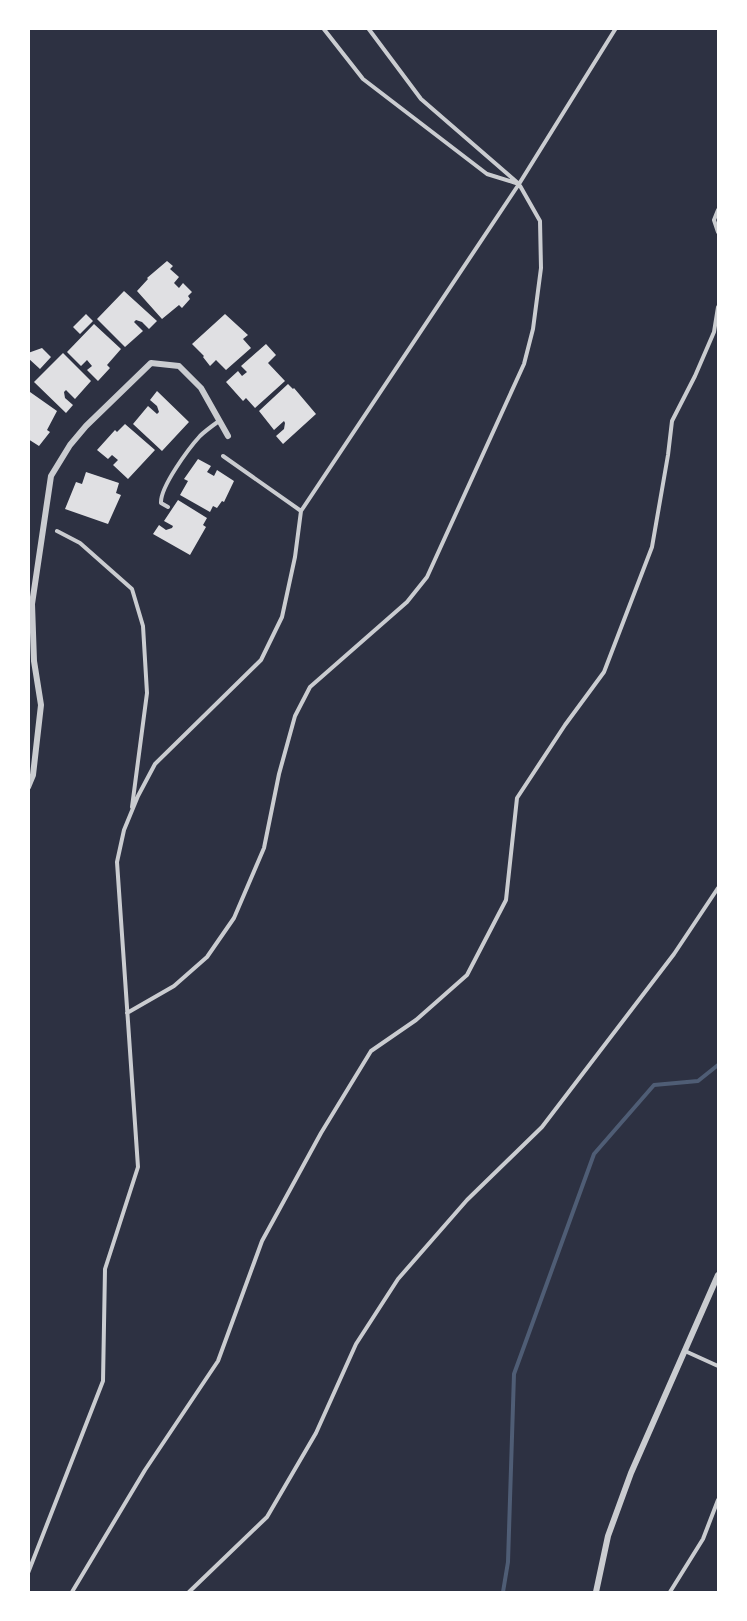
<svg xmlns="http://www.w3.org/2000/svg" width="747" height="1621" viewBox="0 0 747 1621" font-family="'DejaVu Sans',sans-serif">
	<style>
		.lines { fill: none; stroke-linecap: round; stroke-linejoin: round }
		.stream { stroke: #4f5d75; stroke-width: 4 }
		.building { fill: #e0e0e3 }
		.service { stroke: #caccd0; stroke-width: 4 }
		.minor { stroke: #caccd0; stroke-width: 6 }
	</style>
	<rect width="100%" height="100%" fill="#2d3142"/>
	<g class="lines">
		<path class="stream" d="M503,1592L508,1562L514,1374L594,1154L654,1085L698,1081L718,1065"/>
	</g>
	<path class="building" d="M167,261L173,266L170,269L179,277L174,283L179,288L183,283L192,292L188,296L190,299L182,308L179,305L162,319L137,291L148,279L147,278Z
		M124,291L157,321L149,329L142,322L136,320L134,322L143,331L125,347L97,319Z
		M86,314L93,321L80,334L73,327Z
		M225,314L248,335L243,339L251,348L226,370L216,360L210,366L203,357L204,356L192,344Z
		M94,324L121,349L107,365L110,368L98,381L87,370L92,366L87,360L81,366L67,352Z
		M266,344L276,355L268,363L285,381L255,408L246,398L243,401L226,382L238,371L242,376L247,372L241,366Z
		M42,348L51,357L40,369L28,358V353Z
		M63,353L91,381L75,399L66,390L64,392L65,398L73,405L66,413L34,382Z
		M288,384L293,389L294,388L316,414L283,444L276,436L284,429L285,423L284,421L274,430L259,411Z
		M157,391L189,422L162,451L133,424L148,406L157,414L159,412L157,406L150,400Z
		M30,392L57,411L47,430L50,432L39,446L28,439V393Z
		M125,424L155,450L128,479L113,465L118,460L112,455L108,459L97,450L115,430L117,432Z
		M198,459L211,466L207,472L214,476L217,470L234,481L224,502L222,501L217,508L213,506L210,512L180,495L188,481L184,479Z
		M86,472L119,483L116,493L121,495L108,524L65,509L76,482L82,484Z
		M178,500L207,518L203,525L206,527L190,555L153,534L159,525L166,530L172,528L173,526L164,521Z"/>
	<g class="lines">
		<path class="service" d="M323,28L363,79L487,174L516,183
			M718,210L714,220L718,232
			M223,456L301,511
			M168,507L161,503C160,487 189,448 200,436C205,431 212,426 219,421
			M57,531L80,543L132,589L143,626L147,693L132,807
			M127,1013L174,986L207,957L234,918L264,848L279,774L295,716L310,687L407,602L427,577L524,364L533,329L541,268L540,221L519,184L421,99L368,28
			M685,1351L718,1366
			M28,1573L103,1381L105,1269L138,1167L117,862L124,830L138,796L155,764L261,660L282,617L295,557L301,511L519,184L616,28
			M72,1592L145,1470L218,1361L262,1241L321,1133L371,1051L416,1020L467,975L506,900L517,798L565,725L604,672L652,547L668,455L672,421L695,376L714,332L718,307
			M189,1592L267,1517L316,1433L356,1344L398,1279L467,1200L542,1127L674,954L718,888
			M670,1592L703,1539L718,1500"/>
		<path class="minor" d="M28,787L33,775L41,705L34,661L32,604L51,476L70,445L86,426L151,363L179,366L201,388L228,436
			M596,1592L608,1536L631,1473L718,1275"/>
	</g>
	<rect width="747" height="1621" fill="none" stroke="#ffffff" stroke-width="60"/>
</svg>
